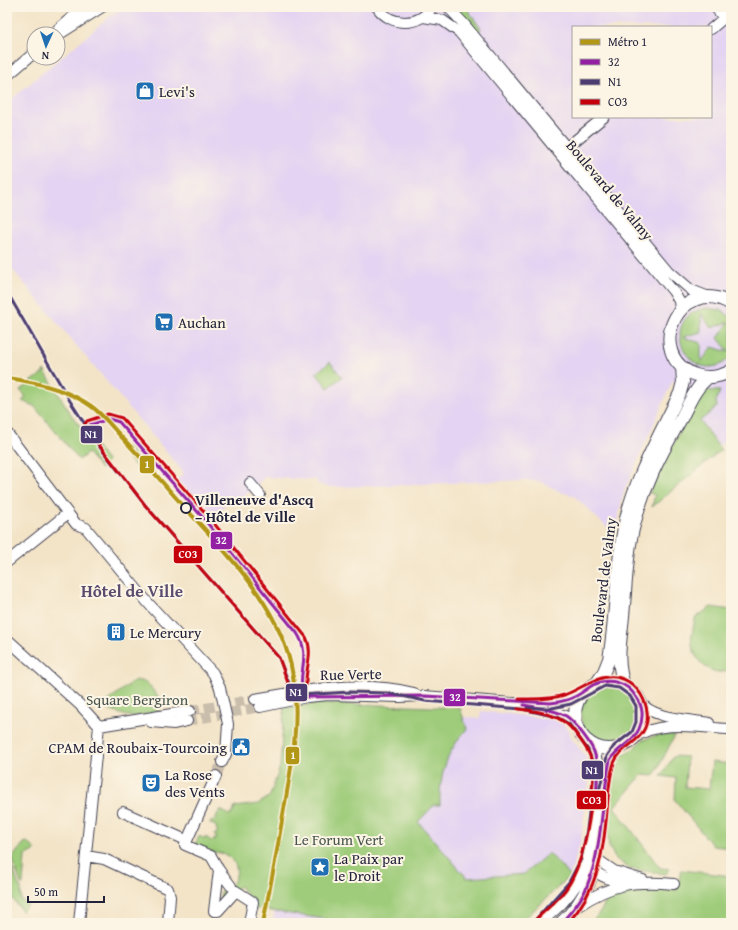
<svg xmlns="http://www.w3.org/2000/svg" width="738" height="930" viewBox="0 0 738 930" font-family="'Gentium Book Plus',serif">
	<style>
		.built { fill: #e4d3f2; fill-rule: evenodd }
		.green { fill: #9fcc7a; stroke: #60775a; fill-rule: evenodd }
		.lines { fill: none; stroke-linecap: round; stroke-linejoin: round }
		.minor-tunnel { stroke: #c9bdac; stroke-width: 10; stroke-dasharray: 10 5; stroke-linecap: butt }
		.minor-casing { stroke: #413f50; stroke-width: 12 }
		.major-casing { stroke: #413f50; stroke-width: 14 }
		.minor { stroke: #fff; stroke-width: 10 }
		.major { stroke: #fff; stroke-width: 12 }
		.bus-1-casing { stroke: #fcf5e5; stroke-width: 6 }
		.bus-2-casing { stroke: #fcf5e5; stroke-width: 6 }
		.bus-3-casing { stroke: #fcf5e5; stroke-width: 6 }
		.bus-1 { stroke: #9320a3; stroke-width: 3 }
		.bus-2 { stroke: #4d3c71; stroke-width: 3 }
		.bus-3 { stroke: #c5000a; stroke-width: 3 }
		.metro-1-casing { stroke: #fcf5e5; stroke-width: 7 }
		.metro-1 { stroke: #b29615; stroke-width: 4 }
		.stop-dot { fill: #fcf5e5; stroke: #22223b; stroke-width: 2 }
		.labels { text-anchor: middle; dominant-baseline: central; stroke-width: 4; stroke-linejoin: round; paint-order: stroke }
		.poi-label { font-size: 15px; fill: #22223b; stroke: #fcf5e5; text-anchor: start }
		.street-label { font-size: 15px; fill: #22223b; stroke: #fcf5e5 }
		.stop-label { font-size: 15px; font-weight: bold; fill: #22223b; stroke: #fcf5e5; text-anchor: start }
		.park-label { font-size: 15px; fill: #48554e; stroke: #fcf5e5 }
		.quarter-label { font-size: 17px; font-weight: bold; fill: #594c6f; stroke: #fcf5e5 }
		.line-badge { stroke: #fcf5e5; stroke-width: 1.5 }
		.badge-label { font-size: 11px; text-anchor: middle; font-weight: bold; fill: #fff }
	</style>
	<rect width="100%" height="100%" fill="#fcf5e5"/>
	<filter id="ink" filterUnits="userSpaceOnUse"><feTurbulence type="fractalNoise" baseFrequency=".025" numOctaves="2"/><feDisplacementMap in="SourceGraphic" scale="8" xChannelSelector="R" yChannelSelector="G"/><feConvolveMatrix kernelMatrix="1 2 1 2 8 2 1 2 1" color-interpolation-filters="sRGB"/></filter>
	<filter id="wash" filterUnits="userSpaceOnUse"><feTurbulence type="fractalNoise" baseFrequency=".012" numOctaves="4" result="noise"/><feDisplacementMap in="SourceGraphic" scale="16" xChannelSelector="R" yChannelSelector="G"/><feGaussianBlur stdDeviation="0.9" result="paint"/><feColorMatrix in="noise" values="0 0 0 0 0 0 0 0 0 0 0 0 0 0 0 0 0 1.4 0 .05"/><feComposite in="paint" operator="in"/></filter>
	<g filter="url(#wash)">
		<rect width="100%" height="100%" fill="#f3e4c8"/>
		<path class="built" d="M127,7H731V436L719,446L700,421L673,380L624,491L614,534L574,496L561,492L541,482L527,480L340,487H328L318,484L315,479L310,480L265,477L238,501L234,497L209,519L176,480L184,473L7,263V103L113,14ZM573,27H711V117H573Z
			M481,711L552,719L563,724L569,730L571,738L585,755L590,768L588,787L581,839L570,876L549,853L524,874L467,878L418,822L434,805H440L441,781L445,763L453,747L467,729L463,717L480,718Z
			M274,911L338,921L339,923H273Z"/>
		<path class="green" d="M452,7H466L481,29L478,33L476,34Z
			M706,308L721,310L731,317V357C693,394 652,318 706,308ZM701,313L711,328L729,322L718,338L729,352L712,347L701,362V343L683,337L701,332Z
			M330,362L342,377L328,388L316,373Z
			M44,370L72,416L108,462L101,469L88,453L79,460L34,406L22,401L26,397L20,390L43,373Z
			M700,390L720,391L716,401L717,407L700,421L721,450L652,507L655,495L649,493Z
			M127,446L143,465L142,469H138L122,450Z
			M711,607L731,610V669C714,679 696,663 692,646C690,638 694,625 695,618Z
			M135,680L146,682L162,701L159,711C130,718 132,719 105,708L110,699Z
			M581 715a28 28 0 1 1 56 0a28 28 0 1 1-56 0Z
			M320,703L460,708L467,729C447,751 439,775 440,805H434L418,822L467,878L524,874L549,853L570,876L520,923H339L338,921L251,908V901L240,886L220,902L221,891C238,886 243,864 226,855C217,850 202,853 192,852L199,836L205,839L206,837L211,841L216,839V836L214,835L218,832L216,829L217,827L210,823L211,821L214,822L220,810L230,815L233,813L235,807L258,804L270,796L280,767L284,708Z
			M659,735H675L654,776L642,775L614,807L660,868L670,869L666,874L630,869L615,858L609,846L607,826L611,769L619,758L633,749L642,740Z
			M674,756L687,757L685,787L709,789L712,762L731,764V848L713,846L675,800L676,778L661,776Z
			M27,842L36,850L25,856L23,884H21L12,858L24,843Z
			M10,862L19,886L21,887V900L28,905L22,911L7,892V866Z
			M681,870L731,876V923H591L601,911L610,893L646,887L677,890Z"/>
	</g>
	<g filter="url(#ink)">
		<g class="lines">
			<path class="minor-tunnel" d="M190,711L255,699
				M187,721L260,707
				M216,776L222,762"/>
			<defs>
				<path id="minor" d="M377,7C391,27 419,27 432,7
					M448,7L464,24L669,271L691,290L709,297
					M715,7L724,18
					M423,17L442,20L459,32L673,291L679,301L680,310
					M58,29L84,7
					M711,29L731,12
					M58,35L102,7
					M7,76L34,53
					M566,148L604,117
					M7,433L76,524L86,528L149,604L213,673L220,688L228,724L226,754L222,762
					M250,483L260,495
					M7,562L67,514
					M7,639L80,705L99,726L79,923
					M255,699C307,689 362,680 414,693
					M639,701C654,720 687,719 709,723
					M260,707L307,697L329,695L400,697L424,696L512,703H549L569,699L585,690
					M538,707L566,716L576,725
					M151,722L174,724L187,721
					M99,726L190,711
					M634,738C660,719 701,728 731,729
					M216,776L185,845L211,856L219,870L214,911H218L236,891L253,902L249,923
					M123,812L186,840
					M589,854L614,871L643,880
					M86,856L104,859L168,889L170,897L168,923
					M590,865C597,877 613,881 626,883
					M219,870L231,886
					M578,906C611,884 634,880 674,884"/>
				<path id="major" d="M731,304C679,273 642,356 696,375C708,379 720,377 731,371
					M575 715a34 34 0 1 1 68 0a34 34 0 1 1-68 0Z
					M596,684L603,674L609,659C617,614 615,567 625,523C635,477 660,435 680,393L683,382L682,367
					M625,686C615,664 621,639 623,616C626,588 626,557 633,529C643,488 661,453 682,417C689,403 696,386 709,377
					M603,799C606,780 605,757 623,745
					M539,923C552,911 566,900 575,885C592,857 607,769 589,742
					M561,923C589,898 594,873 598,837"/>
			</defs>
			<use href="#minor" class="minor-casing"/>
			<use href="#major" class="major-casing"/>
			<use href="#minor" class="minor"/>
			<use href="#major" class="major"/>
			<defs>
				<path id="bus-1" d="M90,425L109,419L119,422L204,519L297,633C314,659 292,679 307,697
					M307,697L425,696L551,703C558,702 566,701 572,698C580,695 586,689 593,685C609,677 627,682 636,697C643,706 644,718 639,729C633,743 617,747 610,760C601,801 603,846 587,886C582,900 571,912 561,923
					M524,705C537,708 554,709 566,716C574,721 593,745 595,755C599,768 597,784 596,798"/>
				<path id="bus-2" d="M7,292L70,401L99,446L145,505L279,658L290,686L299,695L350,692L388,693L425,701L522,709L557,717L569,724L588,750L591,758L593,780L587,829L581,859L569,882L536,919
					M527,708H552L571,704L605,686L619,688L630,696L636,706V722L632,732L614,746L607,756L598,796"/>
				<path id="bus-3" d="M299,695L288,683L279,658L145,505L86,428L85,424L87,421L108,414L122,418L208,516L306,637C314,654 305,668 306,685
					M519,699C533,699 550,700 564,695C585,688 604,667 629,682C641,690 649,706 647,721C643,743 620,746 614,763C609,778 608,796 607,811C603,855 598,889 568,923
					M518,709C534,711 554,713 567,724C574,730 589,750 591,759C597,789 586,854 571,881C563,896 548,908 536,919"/>
			</defs>
			<use href="#bus-1" class="bus-1-casing"/>
			<use href="#bus-2" class="bus-2-casing"/>
			<use href="#bus-3" class="bus-3-casing"/>
			<use href="#bus-1" class="bus-1"/>
			<use href="#bus-2" class="bus-2"/>
			<use href="#bus-3" class="bus-3"/>
			<defs>
				<path id="metro-1" d="M7,378C36,382 67,389 91,406C101,413 109,423 117,432C135,451 153,471 170,491C218,546 281,601 293,676C300,721 292,765 284,809C278,847 271,885 263,923"/>
			</defs>
			<use href="#metro-1" class="metro-1-casing"/>
			<use href="#metro-1" class="metro-1"/>
		</g>
	</g>
	<defs>
		<symbol id="shop-square" viewBox="-11 -11 22 22"><rect x="-9" y="-9" width="18" height="18" rx="4" fill="#1f6fb2" stroke="#fcf5e5"/><path d="M-5-2.5h2.3a2.7 3.5 0 0 1 5.4 0H5L5.5 6h-11ZM-1.5-2.5h3a1.5 2.3 0 0 0-3 0Z" fill="#fff"/></symbol>
		<symbol id="supermarket-square" viewBox="-11 -11 22 22"><rect x="-9" y="-9" width="18" height="18" rx="4" fill="#1f6fb2" stroke="#fcf5e5"/><path d="M-6-5.5h2.5l.6 2H6L4.5 2H-2.5L-4.4-4H-6ZM-1.5 3.2a1.3 1.3 0 1 0 .1 0ZM3 3.2a1.3 1.3 0 1 0 .1 0Z" fill="#fff"/></symbol>
		<symbol id="building-square" viewBox="-11 -11 22 22"><rect x="-9" y="-9" width="18" height="18" rx="4" fill="#1f6fb2" stroke="#fcf5e5"/><path d="M-4-6H4V6H1V3H-1V6H-4ZM-2.5-4.3h1.7v1.8h-1.7ZM.8-4.3h1.7v1.8H.8ZM-2.5-1h1.7V.8h-1.7ZM.8-1h1.7V.8H.8Z" fill="#fff"/></symbol>
		<symbol id="civic-square" viewBox="-11 -11 22 22"><rect x="-9" y="-9" width="18" height="18" rx="4" fill="#1f6fb2" stroke="#fcf5e5"/><path d="M-.6-6.5H3V-4.5H.6V-3L4-1V1h2V6H-6V1h2V-1L-.6-3ZM-1.2 2.5V6h2.4V2.5Z" fill="#fff"/></symbol>
		<symbol id="theatre-square" viewBox="-11 -11 22 22"><rect x="-9" y="-9" width="18" height="18" rx="4" fill="#1f6fb2" stroke="#fcf5e5"/><path d="M-5-5.5Q0-4 5-5.5V0Q5 5 0 6Q-5 5-5 0ZM-3.3-2.5H-1v1.5H-3.3ZM1-2.5H3.3v1.5H1ZM-2.8 1Q0 5.5 2.8 1Z" fill="#fff"/></symbol>
		<symbol id="sight-square" viewBox="-11 -11 22 22"><rect x="-9" y="-9" width="18" height="18" rx="4" fill="#1f6fb2" stroke="#fcf5e5"/><path d="M0-6L1.8-2.2L6-1.7L2.9 1.2L3.7 5.4L0 3.3L-3.7 5.4L-2.9 1.2L-6-1.7L-1.8-2.2Z" fill="#fff"/></symbol>
	</defs>
	<g fill-rule="evenodd">
		<use href="#shop-square" x="134" y="80" width="22" height="22"/>
		<use href="#supermarket-square" x="153" y="311" width="22" height="22"/>
		<use href="#building-square" x="105" y="621" width="22" height="22"/>
		<use href="#civic-square" x="230" y="736" width="22" height="22"/>
		<use href="#theatre-square" x="140" y="772" width="22" height="22"/>
		<use href="#sight-square" x="309" y="856" width="22" height="22"/>
	</g>
	<circle class="stop-dot" cx="186" cy="508" r="5"/>
	<g class="labels">
		<g class="poi-label">
			<text x="159" y="91">Levi's</text>
			<text x="178" y="322">Auchan</text>
			<text x="130" y="632">Le Mercury</text>
			<text x="227" y="747" text-anchor="end">CPAM de Roubaix-Tourcoing</text>
			<text x="165" y="774">La Rose<tspan x="165" dy="17">des Vents</tspan></text>
			<text x="334" y="858">La Paix par<tspan x="334" dy="17">le Droit</tspan></text>
		</g>
		<g class="street-label">
			<text transform="translate(610 190) rotate(50)">Boulevard de Valmy</text>
			<text transform="translate(603 580) rotate(-83)">Boulevard de Valmy</text>
			<text transform="translate(351 674) rotate(-1)">Rue Verte</text>
		</g>
		<g class="stop-label">
			<text x="195" y="499">Villeneuve d'Ascq<tspan x="195" dy="17">– Hôtel de Ville</tspan></text>
		</g>
		<g class="park-label">
			<text x="137" y="699">Square Bergiron</text>
			<text x="339" y="839">Le Forum Vert</text>
		</g>
		<g class="quarter-label">
			<text x="132" y="590">Hôtel de Ville</text>
		</g>
	</g>
	<g class="line-badge">
		<rect x="80" y="425" width="23" height="19" rx="4" fill="#4d3c71"/>
		<rect x="139" y="455" width="16" height="19" rx="4" fill="#b29615"/>
		<rect x="210" y="531" width="23" height="19" rx="4" fill="#9320a3"/>
		<rect x="173" y="545" width="30" height="19" rx="4" fill="#c5000a"/>
		<rect x="285" y="683" width="23" height="19" rx="4" fill="#4d3c71"/>
		<rect x="443" y="688" width="23" height="19" rx="4" fill="#9320a3"/>
		<rect x="285" y="746" width="15" height="19" rx="4" fill="#b29615"/>
		<rect x="581" y="760" width="23" height="20" rx="4" fill="#4d3c71"/>
		<rect x="576" y="790" width="31" height="20" rx="4" fill="#c5000a"/>
	</g>
	<g class="badge-label">
		<text x="91" y="438">N1</text>
		<text x="147" y="468">1</text>
		<text x="221" y="544">32</text>
		<text x="188" y="558">CO3</text>
		<text x="296" y="696">N1</text>
		<text x="455" y="701">32</text>
		<text x="293" y="759">1</text>
		<text x="592" y="774">N1</text>
		<text x="592" y="804">CO3</text>
	</g>
	<rect width="738" height="930" fill="none" stroke="#fcf5e5" stroke-width="24"/>
	<rect x="572" y="26" width="140" height="92" fill="#fcf5e5" stroke="#a5a1a1"/>
	<rect x="580" y="39" width="20" height="6" fill="#b29615" stroke="#a5a1a1"/>
	<text x="608" y="46" font-size="12" fill="#22223b">Métro 1</text>
	<rect x="580" y="59" width="20" height="6" fill="#9320a3" stroke="#a5a1a1"/>
	<text x="608" y="66" font-size="12" fill="#22223b">32</text>
	<rect x="580" y="79" width="20" height="6" fill="#4d3c71" stroke="#a5a1a1"/>
	<text x="608" y="86" font-size="12" fill="#22223b">N1</text>
	<rect x="580" y="99" width="20" height="6" fill="#c5000a" stroke="#a5a1a1"/>
	<text x="608" y="106" font-size="12" fill="#22223b">CO3</text>
	<g transform="translate(46 46) rotate(183)"><circle r="19" fill="#fcf5e5" stroke="#a5a1a1"/>
	<path d="M0-3L7 15L0 10L-7 15Z" fill="#1f6fb2"/>
	<text y="-6" font-size="11" font-weight="bold" text-anchor="middle" fill="#22223b">N</text>
	</g>
	<path d="M28 896v6h76v-6" fill="none" stroke="#22223b" stroke-width="2"/>
	<text x="34" y="896" font-size="12" fill="#22223b" stroke="#fcf5e5" stroke-width="3" paint-order="stroke">50 m</text>
</svg>
